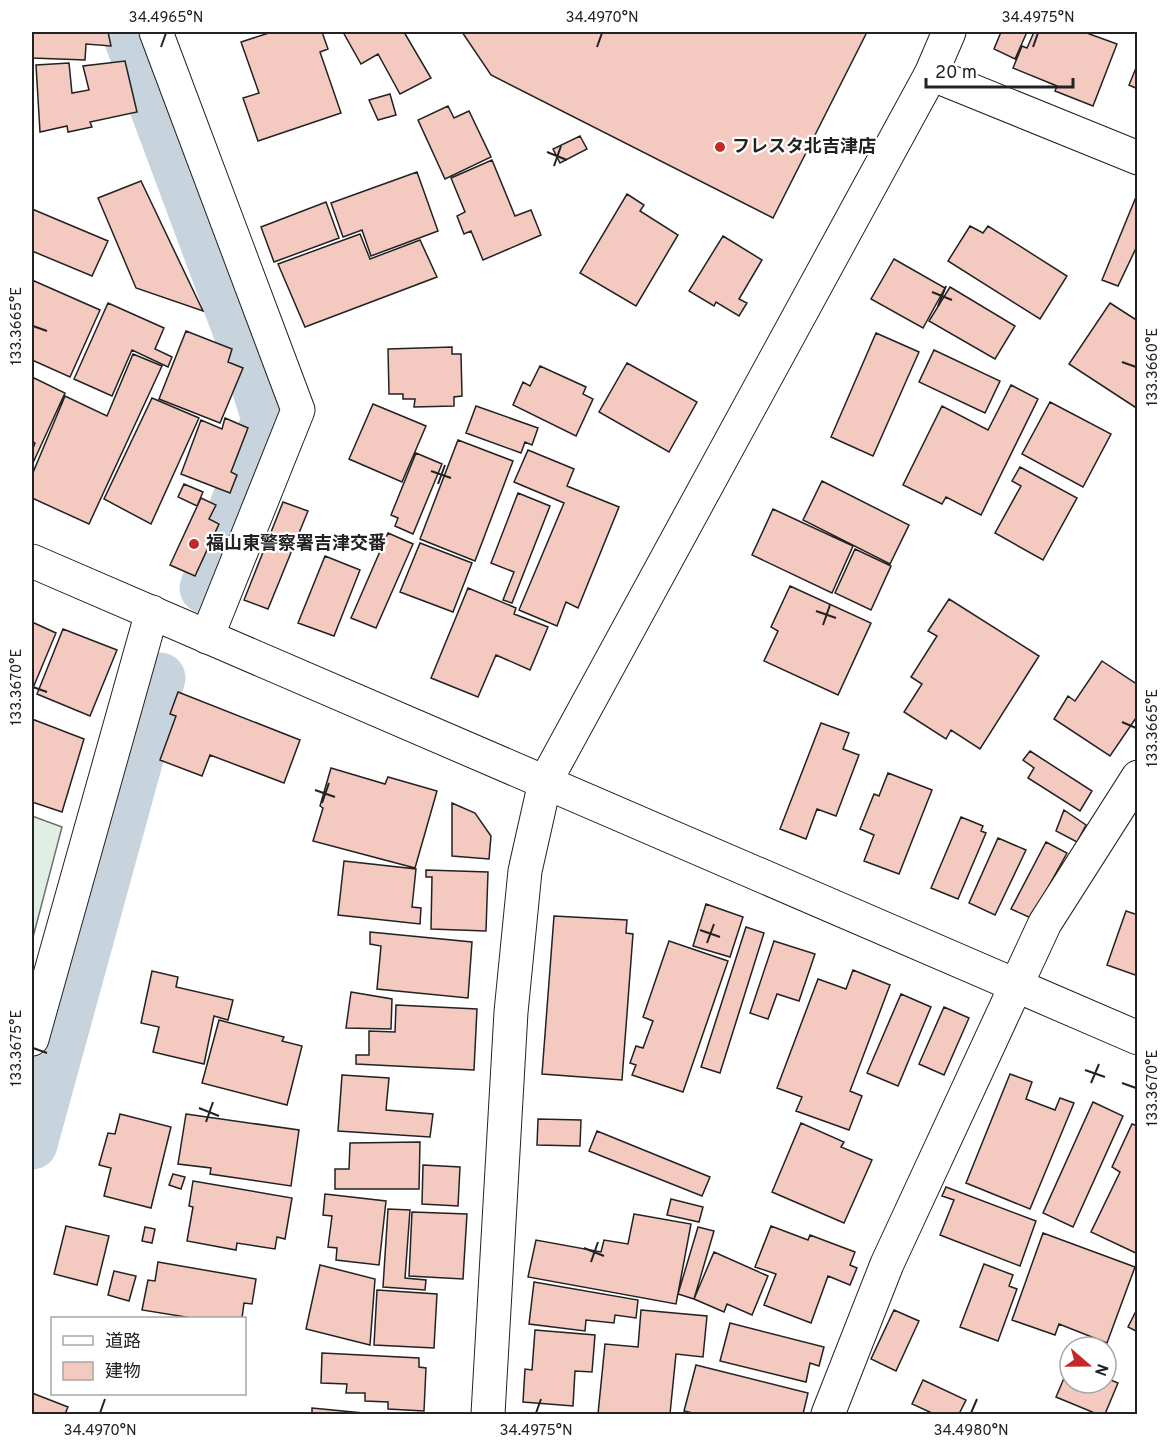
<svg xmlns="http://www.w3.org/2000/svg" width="1169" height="1446" viewBox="0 0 1169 1446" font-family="Overpass,'Noto Sans JP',sans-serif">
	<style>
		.green { fill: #e0efe3; stroke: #6f6f6f; stroke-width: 1.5 }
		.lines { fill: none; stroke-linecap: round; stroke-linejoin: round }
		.canal { stroke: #c7d3dd; stroke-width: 51 }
		.building { fill: #f3c9c0; stroke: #222; stroke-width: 1.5 }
		.minor-casing { stroke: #222; stroke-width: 35 }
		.tertiary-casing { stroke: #222; stroke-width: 35 }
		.minor { stroke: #fff; stroke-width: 33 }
		.tertiary { stroke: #fff; stroke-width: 33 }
		.ticks { fill: none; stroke: #222; stroke-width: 2 }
		.poi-dot { fill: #c62828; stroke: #fff; stroke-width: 2 }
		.labels { text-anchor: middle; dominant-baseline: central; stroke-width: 4.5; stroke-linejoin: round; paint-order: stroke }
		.poi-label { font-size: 18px; font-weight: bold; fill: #222; stroke: #fff; text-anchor: start }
		.neatline { fill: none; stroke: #222; stroke-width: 2 }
		.ticks-label { font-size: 15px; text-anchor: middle; fill: #222 }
	</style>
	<rect width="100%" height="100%" fill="#fff"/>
	<path class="green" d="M32,816L62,827L32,941Z"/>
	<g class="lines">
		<path class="canal" d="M127,32L245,349L267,419L205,588
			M32,1144L160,678"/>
	</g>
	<path class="building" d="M32,32H108L111,46L86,44L85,60L32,58Z
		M272,32H322L328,49L320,52L341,113L258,141L243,98L259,93L241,42Z
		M343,32H404L431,78L400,94L378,54L361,64Z
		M462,32H867L773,218L491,75Z
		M1001,32H1027L1015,59L994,49Z
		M1034,32H1084L1117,44L1093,106L1055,91L1057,86L1013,68L1022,46L1027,48Z
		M125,61L137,112L90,122L92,127L68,132L67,126L40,132L36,65L69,63L72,93L89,90L83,66Z
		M1138,63V89L1129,85Z
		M390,94L396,115L378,120L369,100Z
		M448,106L454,118L469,111L491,157L445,179L418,120Z
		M580,136L587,149L560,163L553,149Z
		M492,160L515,216L531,210L541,235L483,260L471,231L464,234L457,216L465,212L451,178Z
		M417,172L438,231L371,256L362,230L343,237L331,203Z
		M141,181L203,311L136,288L98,198Z
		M1138,192V244L1118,286L1102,280Z
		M627,194L644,205L640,211L678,235L636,306L580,273Z
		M326,202L339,238L274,262L261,227Z
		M32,209L108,241L92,276L32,251Z
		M970,226L983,233L988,226L1067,276L1040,319L948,261Z
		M360,234L370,259L420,240L437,277L305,327L278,264Z
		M723,236L762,260L739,299L747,303L739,316L716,302L714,306L689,291Z
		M894,259L945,288L923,328L871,299Z
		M32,280L100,310L70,377L32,360Z
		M950,287L1015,326L995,359L929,321Z
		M108,303L164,328L155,349L172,357L168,367L132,350L112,396L74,379Z
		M1110,303L1138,321V409L1069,364Z
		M186,331L232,349L228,362L243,368L220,423L159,399Z
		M876,333L919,352L873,456L831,437Z
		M452,347V354H461L462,396L454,397V406L414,407L415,399H403V394H389L388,349Z
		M934,350L1000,381L985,413L919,382Z
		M133,354L162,366L89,524L32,498V475L65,396L107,416Z
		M627,363L697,402L669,452L599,412Z
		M540,366L586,387L583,394L593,399L576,436L513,405L523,382L530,386Z
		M32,377L65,393L32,465V451L35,443L32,441Z
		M1011,385L1038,399L981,515L946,497L942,504L903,485L942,406L988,430Z
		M152,398L199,418L151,524L104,499Z
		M1050,402L1111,434L1083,487L1022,454Z
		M373,404L426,426L402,482L349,459Z
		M476,406L538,428L532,445L525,442L521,453L466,433Z
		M225,418L248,428L231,472L237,475L230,493L181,474L201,420L222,429Z
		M458,440L513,461L475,561L420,539Z
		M528,450L574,469L567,486L619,507L578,608L566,602L557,626L519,610L564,503L514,482Z
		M416,453L442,464L413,534L395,526L398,518L391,515Z
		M1020,467L1077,498L1043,560L995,533L1021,486L1012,481Z
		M822,481L909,525L890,564L803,520Z
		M184,484L203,492L197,506L178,497Z
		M518,493L550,506L512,603L503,600L514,572L491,563Z
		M201,498L216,505L209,519L219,524L195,576L170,565Z
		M283,502L308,511L268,609L244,600Z
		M773,509L853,546L832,593L752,555Z
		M388,533L413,544L376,628L351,618Z
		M420,543L472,563L453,612L400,592Z
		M855,549L891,566L871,610L835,593Z
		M325,556L360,570L334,636L298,623Z
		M790,586L871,623L838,695L764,661L778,631L771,627Z
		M468,588L516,608L514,614L548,627L530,670L496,655L478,697L431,678Z
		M949,599L1039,656L980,749L951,730L946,739L904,712L922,684L911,677L937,636L928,631Z
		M32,622L56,633L33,688L32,687Z
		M63,629L117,650L90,716L37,694Z
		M1102,661L1138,685V715L1110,756L1054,719L1068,696L1075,701Z
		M178,692L300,740L284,783L210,755L202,776L160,760L176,716L170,714Z
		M32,719L84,739L62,812L32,802Z
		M821,723L849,733L843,749L859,755L836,816L817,809L806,839L780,829Z
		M1030,751L1092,791L1080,811L1028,778L1034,768L1023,760Z
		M331,768L385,784L388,777L437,791L415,868L313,841L323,808L320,806Z
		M888,773L932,790L899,874L864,861L874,835L860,829L874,794L879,796Z
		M452,803L475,813L491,836L489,859L452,856Z
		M1064,810L1086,825L1077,842L1056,831Z
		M961,817L983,826L981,831L986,833L958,899L931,888Z
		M998,838L1026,850L995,915L969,903Z
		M1046,842L1067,853L1031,918L1011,909Z
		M344,861L416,869L412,907L421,908L420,924L338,915Z
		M426,870L488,872L486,931L431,929L432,877H426Z
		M706,904L743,917L730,957L693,946Z
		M1126,911L1138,915V976L1107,965Z
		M554,916L627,920L626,933L633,934L622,1080L542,1074Z
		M746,927L764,933L720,1073L701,1067Z
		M370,932L472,942L468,998L377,989L381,946L370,944Z
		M669,941L728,961L683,1092L632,1075L636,1065L630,1063L636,1046L643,1048L653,1021L643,1017Z
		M774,941L815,954L799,1001L777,994L768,1019L750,1013Z
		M853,970L890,985L850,1091L862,1096L849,1130L796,1111L802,1097L777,1088L818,979L846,989Z
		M152,971L178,977L176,987L233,1000L228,1020L214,1016L204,1064L153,1052L159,1027L141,1023Z
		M351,992L392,999L391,1029L346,1028Z
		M901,994L931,1007L898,1086L867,1073Z
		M396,1005L477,1009L474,1070L356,1064V1055H369V1031L395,1032Z
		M944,1007L969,1018L944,1075L919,1064Z
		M219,1020L284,1037L282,1041L302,1046L287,1105L202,1083Z
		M1010,1074L1032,1082L1026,1099L1055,1110L1060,1098L1074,1103L1030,1209L966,1183Z
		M342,1075L389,1078L386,1110L433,1114L430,1137L338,1131Z
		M1093,1102L1123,1116L1073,1227L1043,1213Z
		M120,1114L171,1127L151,1208L104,1196L111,1168L99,1165L108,1133L115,1134Z
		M186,1114L299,1130L291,1186L210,1174L211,1168L178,1164Z
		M538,1119L581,1120L580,1146L537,1145Z
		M801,1123L844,1142L841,1147L872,1160L844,1223L772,1192Z
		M1132,1124L1138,1126V1254L1091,1232L1120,1172L1112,1167Z
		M597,1131L710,1177L702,1196L589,1151Z
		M420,1142L419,1189H335V1169H349L350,1143Z
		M423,1165L460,1167L458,1206L422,1204Z
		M173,1174L185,1177L181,1189L169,1185Z
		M193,1181L292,1198L285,1239L277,1237L275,1249L237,1243L236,1250L187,1241L193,1207L189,1206Z
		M946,1187L1036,1221L1020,1266L940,1235L954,1200L942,1196Z
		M325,1194L386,1201L379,1265L336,1260L337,1248L328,1247L332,1216L323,1215Z
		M671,1199L703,1207L699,1222L667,1215Z
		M388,1209L410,1210L405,1278L426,1280L425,1290L383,1287Z
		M412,1212L467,1214L463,1279L409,1276Z
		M634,1214L691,1224L676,1304L528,1277L536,1240L601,1252L604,1240L628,1244Z
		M66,1226L109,1236L97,1285L54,1274Z
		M771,1226L808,1240L810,1235L855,1252L850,1265L857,1268L850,1285L828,1276L811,1323L764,1305L776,1274L755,1267Z
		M145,1227L155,1229L152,1243L142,1241Z
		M698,1227L714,1231L694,1299L678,1294Z
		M1043,1233L1135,1267L1107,1343L1059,1324L1055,1335L1012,1320Z
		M714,1252L768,1276L752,1315L727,1304L724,1312L694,1299Z
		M158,1262L256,1279L252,1304L244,1303L242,1318H192L142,1310L148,1280L155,1281Z
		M984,1264L1013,1275L1009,1286L1017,1289L998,1341L960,1327Z
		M320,1265L375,1279L370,1345L306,1329Z
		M114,1271L136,1276L129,1301L108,1295Z
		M534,1282L638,1300L636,1318L615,1315L614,1323L586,1320L585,1331L529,1324Z
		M377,1290L437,1294L434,1348L374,1345Z
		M1138,1307V1332L1128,1327Z
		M641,1310L707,1316L703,1357L676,1354L670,1414H598L605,1344L638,1347Z
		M894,1310L919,1321L896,1371L871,1359Z
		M730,1323L824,1347L819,1366L810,1363L806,1382L720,1361Z
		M535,1330L595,1335L592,1372L575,1371L573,1406L523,1402L525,1369L532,1370Z
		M322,1353L419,1358V1367L426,1368L424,1411L388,1409V1402L365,1401V1393H346L347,1384L321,1383Z
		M1070,1364V1383H1106V1378L1118,1383L1105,1414H1097L1056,1397Z
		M696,1365L808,1393L803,1414H697L684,1411Z
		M923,1380L966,1400L959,1414H934L912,1404Z
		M32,1393L68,1407L65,1414H32Z
		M312,1408L363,1413V1414H312Z"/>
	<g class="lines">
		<defs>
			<path id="minor" d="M156,32L298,410L207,637
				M931,74L1138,158
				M32,1039L152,612
				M488,1414L511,1012L525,871L545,782
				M828,1414L887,1264L1045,923L1138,777"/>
			<path id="tertiary" d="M32,561L1138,1038
				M545,782L931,74L949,32"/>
		</defs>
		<use href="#minor" class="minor-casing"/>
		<use href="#tertiary" class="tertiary-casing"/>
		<use href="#minor" class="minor"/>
		<use href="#tertiary" class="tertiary"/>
	</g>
	<path class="ticks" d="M161,47L166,33M597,47L602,33M1033,47L1038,33M547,152L567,160M554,166L561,146M932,292L952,300M938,306L946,286M33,326L47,331M1122,362L1136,367M431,471L451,478M438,484L445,465M816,611L836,618M823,625L830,605M33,687L47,692M1122,722L1136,728M315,790L335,797M322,803L329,783M700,930L720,937M707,943L714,924M33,1048L47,1053M1085,1070L1105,1077M1091,1083L1099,1064M1122,1083L1136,1088M199,1108L219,1116M206,1122L213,1102M584,1248L604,1256M591,1262L598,1242M100,1413L105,1399M536,1413L541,1399M971,1413L977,1399"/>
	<g class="poi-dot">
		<circle cx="720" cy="147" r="6"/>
		<circle cx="194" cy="544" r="6"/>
	</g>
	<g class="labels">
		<g class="poi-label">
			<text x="732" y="147">フレスタ北吉津店</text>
			<text x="206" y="544">福山東警察署吉津交番</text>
		</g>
	</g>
	<rect width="1169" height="1446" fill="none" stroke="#ffffff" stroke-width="66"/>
	<rect x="51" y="1317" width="195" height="78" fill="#ffffff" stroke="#a7a7a7" stroke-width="1.5"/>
	<rect x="63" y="1336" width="30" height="9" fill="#ffffff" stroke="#a7a7a7" stroke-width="1.5"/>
	<text x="105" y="1347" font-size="18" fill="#222222">道路</text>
	<rect x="63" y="1362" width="30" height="18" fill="#f3c9c0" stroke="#a7a7a7" stroke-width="1.5"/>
	<text x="105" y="1377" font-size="18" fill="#222222">建物</text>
	<g transform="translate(1088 1365) rotate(110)"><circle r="28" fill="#ffffff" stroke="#a7a7a7" stroke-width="1.5"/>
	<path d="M0-4.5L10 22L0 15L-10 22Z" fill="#c62828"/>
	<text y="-9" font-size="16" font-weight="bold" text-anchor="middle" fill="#222222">N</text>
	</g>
	<path d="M926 78v9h147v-9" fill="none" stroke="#222222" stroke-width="3"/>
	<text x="935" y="78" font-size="18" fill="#222222" stroke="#ffffff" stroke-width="4.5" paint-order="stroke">20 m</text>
	<rect x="33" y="33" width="1103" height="1380" class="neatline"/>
	<g class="ticks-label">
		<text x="166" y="22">34.4965°N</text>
		<text x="602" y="22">34.4970°N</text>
		<text x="1038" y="22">34.4975°N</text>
		<text transform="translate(16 326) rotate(-90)" y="5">133.3665°E</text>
		<text transform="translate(1152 367) rotate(-90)" y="5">133.3660°E</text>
		<text transform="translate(16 687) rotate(-90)" y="5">133.3670°E</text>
		<text transform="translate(1152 728) rotate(-90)" y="5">133.3665°E</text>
		<text transform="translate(16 1048) rotate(-90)" y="5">133.3675°E</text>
		<text transform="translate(1152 1088) rotate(-90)" y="5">133.3670°E</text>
		<text x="100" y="1435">34.4970°N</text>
		<text x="536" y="1435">34.4975°N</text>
		<text x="971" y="1435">34.4980°N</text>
	</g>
</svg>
